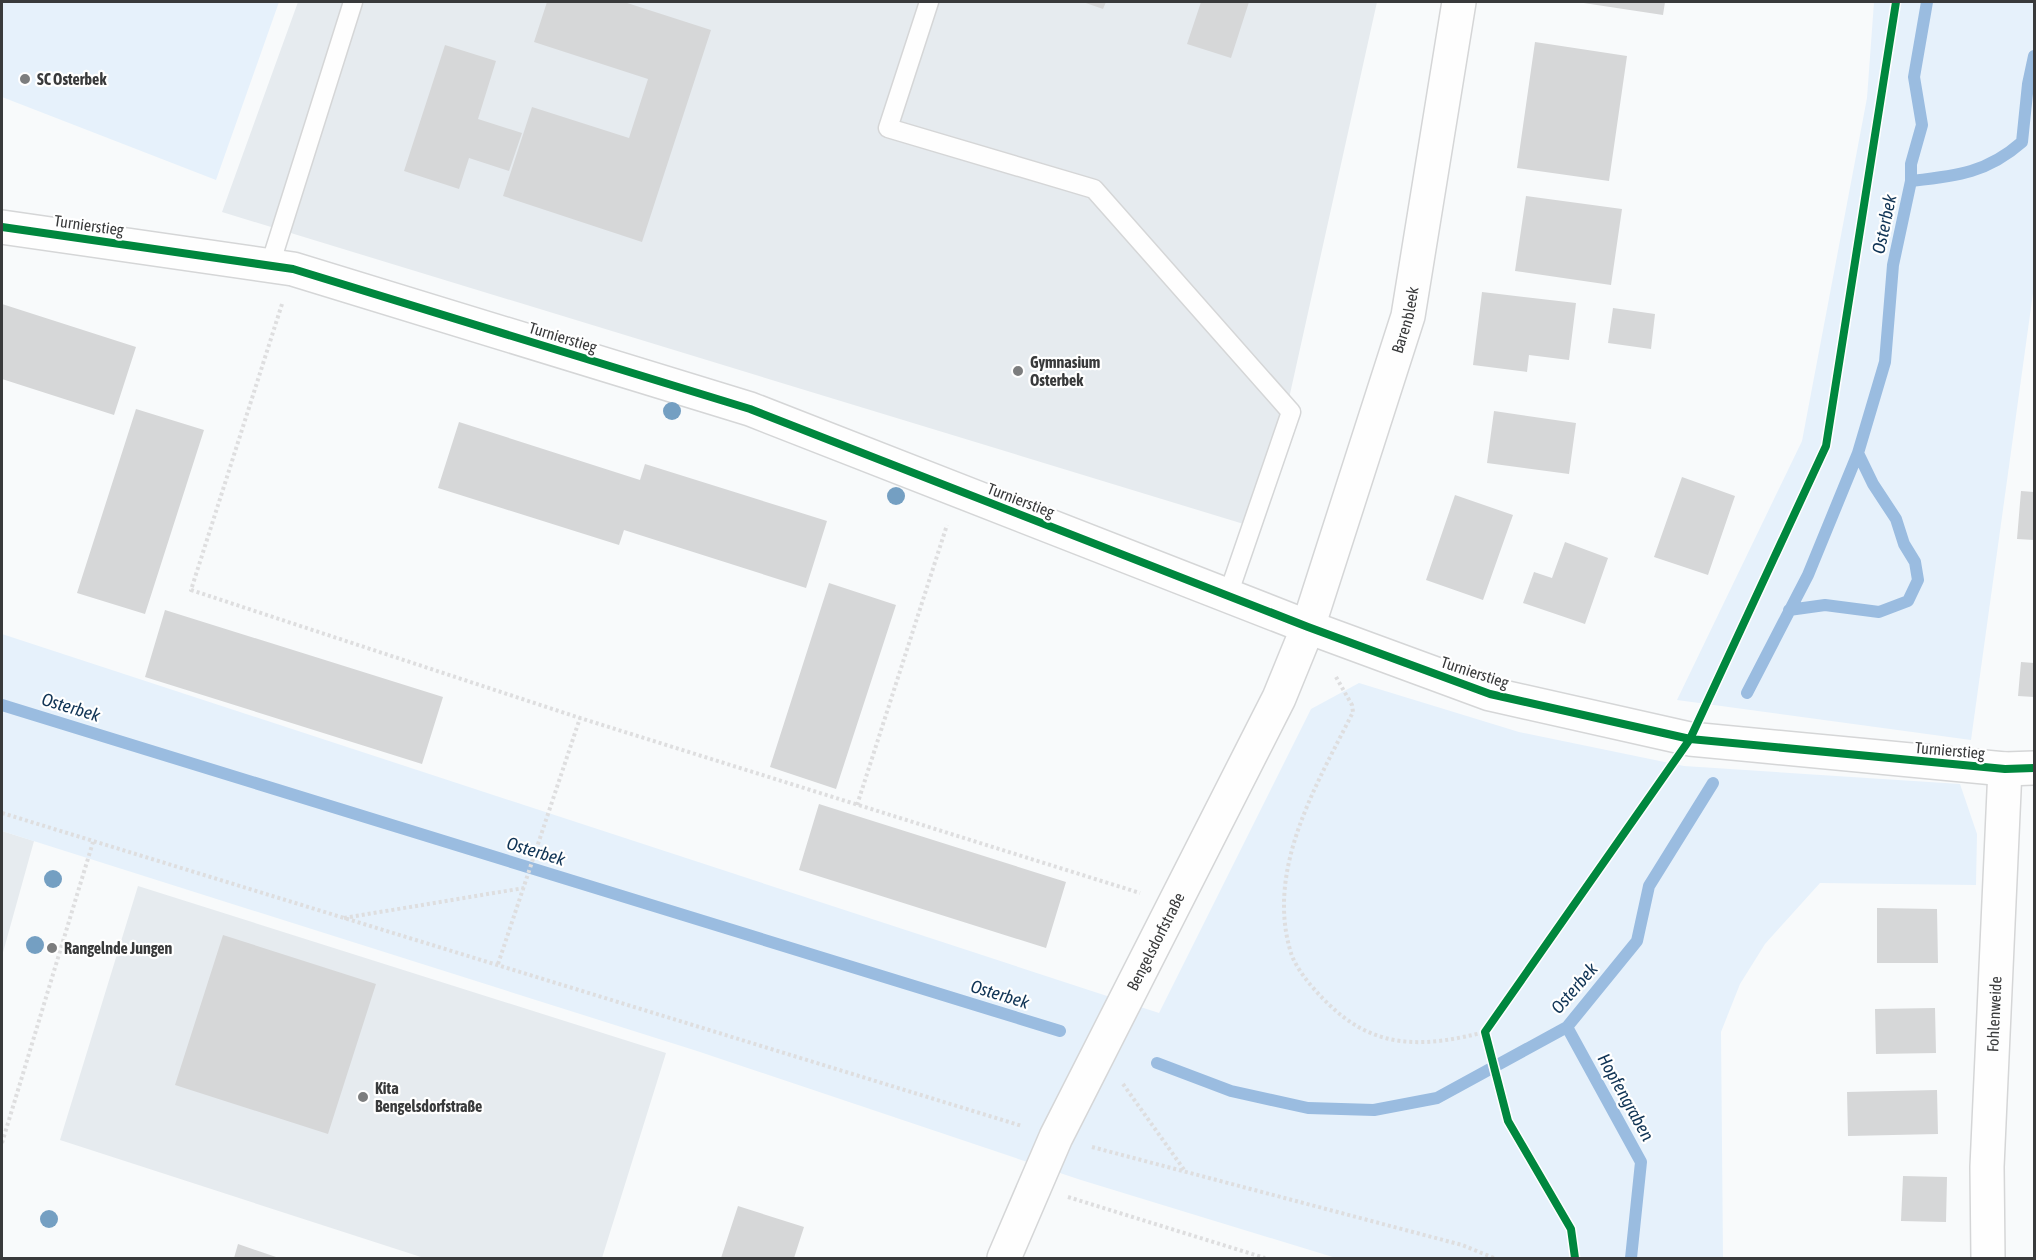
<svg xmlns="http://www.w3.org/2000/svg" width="2036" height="1260" viewBox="0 0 2036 1260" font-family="'Asap Condensed',sans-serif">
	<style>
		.built { fill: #e6ebef }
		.green { fill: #e6f1fb }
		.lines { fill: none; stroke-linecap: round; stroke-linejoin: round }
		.stream { stroke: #9abce0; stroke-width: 12 }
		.building { fill: #d6d7d8 }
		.service-casing { stroke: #d5d6d7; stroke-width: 21 }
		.minor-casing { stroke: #d5d6d7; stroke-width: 36 }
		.path { stroke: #dededf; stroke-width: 4; stroke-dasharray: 3 3; stroke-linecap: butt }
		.service { stroke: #fefefe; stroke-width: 18 }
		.minor { stroke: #fefefe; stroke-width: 33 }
		.cycleway-casing { stroke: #fff; stroke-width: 11 }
		.cycleway { stroke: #00873e; stroke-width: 8 }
		.tree { fill: #749fc2 }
		.poi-dot { fill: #7c7d7e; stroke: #fff; stroke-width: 2 }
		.labels { text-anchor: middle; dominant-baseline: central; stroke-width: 4.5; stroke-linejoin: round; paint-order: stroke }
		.poi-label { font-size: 16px; font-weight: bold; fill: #393a3b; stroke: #fff; text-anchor: start }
		.street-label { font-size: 16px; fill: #393a3b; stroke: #fff }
		.water-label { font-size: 18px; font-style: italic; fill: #103455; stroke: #fff }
	</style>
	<rect width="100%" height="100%" fill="#f8fafb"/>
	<path class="built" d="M298,2H1377L1260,529L222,212Z
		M2,831L34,841L2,956Z
		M138,886L666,1053L602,1258H424L60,1140Z"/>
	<path class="green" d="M2,2H279L216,180L2,97Z
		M1874,2H2034V286L1971,740L1677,700L1802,441L1867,98Z
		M2,634L1159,1013L1311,709L1359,683L1519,732L1684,766L1960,784L1977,834L1976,885L1820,883L1765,944L1740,984L1721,1032L1723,1258H1336L1081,1180L697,1051L2,831Z"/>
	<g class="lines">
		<path class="stream" d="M1911,181C1956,176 1987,173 2022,142L2028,84L2034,56
			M1789,610L1825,605L1879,612L1908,601L1918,580L1915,562L1904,544L1896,519L1873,484L1858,453
			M1747,693L1808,575L1858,453L1885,362L1893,265L1911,181V164L1922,125L1914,77L1927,2
			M2,705L1060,1031
			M1567,1027L1641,1162L1631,1258
			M1157,1063L1231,1091L1308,1108L1374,1110L1437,1098L1567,1027L1637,941L1649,886L1713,783"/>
	</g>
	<path class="building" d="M547,2H624L711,30L642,242L503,196L532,107L629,138L648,79L534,42Z
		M1083,2H1106L1103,9Z
		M1201,2H1249L1231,58L1187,44Z
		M1577,2H1665L1663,15Z
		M1535,42L1627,56L1609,181L1517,168Z
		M445,45L496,61L478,119L522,133L509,171L469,158L459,189L404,171Z
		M1526,196L1622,209L1611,285L1515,271Z
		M1482,292L1576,303L1569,360L1529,355L1527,372L1473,365Z
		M2,304L136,347L114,415L2,379Z
		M1613,308L1655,314L1651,349L1608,343Z
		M136,409L204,430L145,614L77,593Z
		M1494,411L1576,423L1569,474L1487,463Z
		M459,422L640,480L645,464L827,521L806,588L624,530L619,545L438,488Z
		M1682,477L1735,496L1708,575L1654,557Z
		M2021,491L2034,492V540L2017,539Z
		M1455,495L1513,515L1483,600L1426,580Z
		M1565,542L1608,558L1585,624L1523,603L1534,572L1552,578Z
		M829,583L896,605L836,789L770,767Z
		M165,610L443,697L422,764L145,677Z
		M2021,662L2034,663V697L2018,696Z
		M819,804L1066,882L1046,948L799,870Z
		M1877,908L1937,909L1938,963H1877Z
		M223,935L376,984L328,1134L175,1085Z
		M1935,1008L1936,1053L1876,1054L1875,1009Z
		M1937,1090L1938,1134L1848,1136L1847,1092Z
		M1903,1176L1947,1177L1946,1222L1901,1221Z
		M738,1206L804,1227L794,1258H721Z
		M238,1244L279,1258H234Z"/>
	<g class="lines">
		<defs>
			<path id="service" d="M929,2L888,128L1094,189L1291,412L1228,595
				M270,265L353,2"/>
			<g id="minor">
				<path d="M2,227L293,269L750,409L1308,627L1490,694L1690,739L2005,769L2034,768"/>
				<path id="s1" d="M1004,1258L1056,1137L1279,698L1308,627L1408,316L1459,2"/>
				<path id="s2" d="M1988,1258L1987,1167L2005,769"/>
			</g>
		</defs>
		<use href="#service" class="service-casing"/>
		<use href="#minor" class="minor-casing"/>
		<path class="path" d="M282,304L191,590L580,718L1140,893
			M1336,677L1352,705L1353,712C1317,784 1265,869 1291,953C1297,972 1320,997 1335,1010C1381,1051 1429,1046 1485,1032
			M1706,705L1826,446L1896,2
			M857,805L947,525
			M2,813L1022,1126
			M344,918L524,888
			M498,964L580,718
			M1123,1084L1185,1171
			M2,1143L93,842
			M1092,1147L1462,1245L1494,1258
			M1068,1197L1265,1258
			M1575,1258L1571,1229L1508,1121L1485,1032L1669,771"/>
		<use href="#service" class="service"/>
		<use href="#minor" class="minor"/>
		<defs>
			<path id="cycleway" d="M2,227L293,269L750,409L1308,627L1490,694L1690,739L2005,769L2034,768
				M1575,1258L1571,1229L1508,1121L1485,1032L1690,739L1826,446L1896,2"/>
		</defs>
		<use href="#cycleway" class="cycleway-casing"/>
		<use href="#cycleway" class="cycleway"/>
	</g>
	<g class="tree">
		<circle cx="672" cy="411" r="9"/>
		<circle cx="896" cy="496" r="9"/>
		<circle cx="53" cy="879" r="9"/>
		<circle cx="35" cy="945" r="9"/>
		<circle cx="49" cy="1219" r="9"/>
	</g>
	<g class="poi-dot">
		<circle cx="25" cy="79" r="6"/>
		<circle cx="1018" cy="371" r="6"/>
		<circle cx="52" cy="948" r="6"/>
		<circle cx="363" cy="1097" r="6"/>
	</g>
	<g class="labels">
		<g class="poi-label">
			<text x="37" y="79">SC Osterbek</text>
			<text x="1030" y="362">Gymnasium<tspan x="1030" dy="18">Osterbek</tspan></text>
			<text x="64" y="948">Rangelnde Jungen</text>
			<text x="375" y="1088">Kita<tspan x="375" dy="18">Bengelsdorfstraße</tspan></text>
		</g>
		<g class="street-label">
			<text transform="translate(89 225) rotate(8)">Turnierstieg</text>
			<text stroke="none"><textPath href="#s1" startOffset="1023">Barenbleek</textPath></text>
			<text transform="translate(563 337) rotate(17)">Turnierstieg</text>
			<text transform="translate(1021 500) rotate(21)">Turnierstieg</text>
			<text transform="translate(1475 672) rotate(18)">Turnierstieg</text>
			<text transform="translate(1950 750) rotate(5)">Turnierstieg</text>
			<text stroke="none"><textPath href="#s1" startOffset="351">Bengelsdorfstraße</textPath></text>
			<text stroke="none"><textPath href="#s2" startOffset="244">Fohlenweide</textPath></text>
		</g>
		<g class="water-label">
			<text transform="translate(1884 224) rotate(-78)">Osterbek</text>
			<text transform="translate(71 707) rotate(17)">Osterbek</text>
			<text transform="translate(536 851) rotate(17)">Osterbek</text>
			<text transform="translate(1574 988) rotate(-49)">Osterbek</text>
			<text transform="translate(1000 994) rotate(17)">Osterbek</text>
			<text transform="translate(1626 1097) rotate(61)">Hopfengraben</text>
		</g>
	</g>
	<rect width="2036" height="1260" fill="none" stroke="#393a3b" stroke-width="6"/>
</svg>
